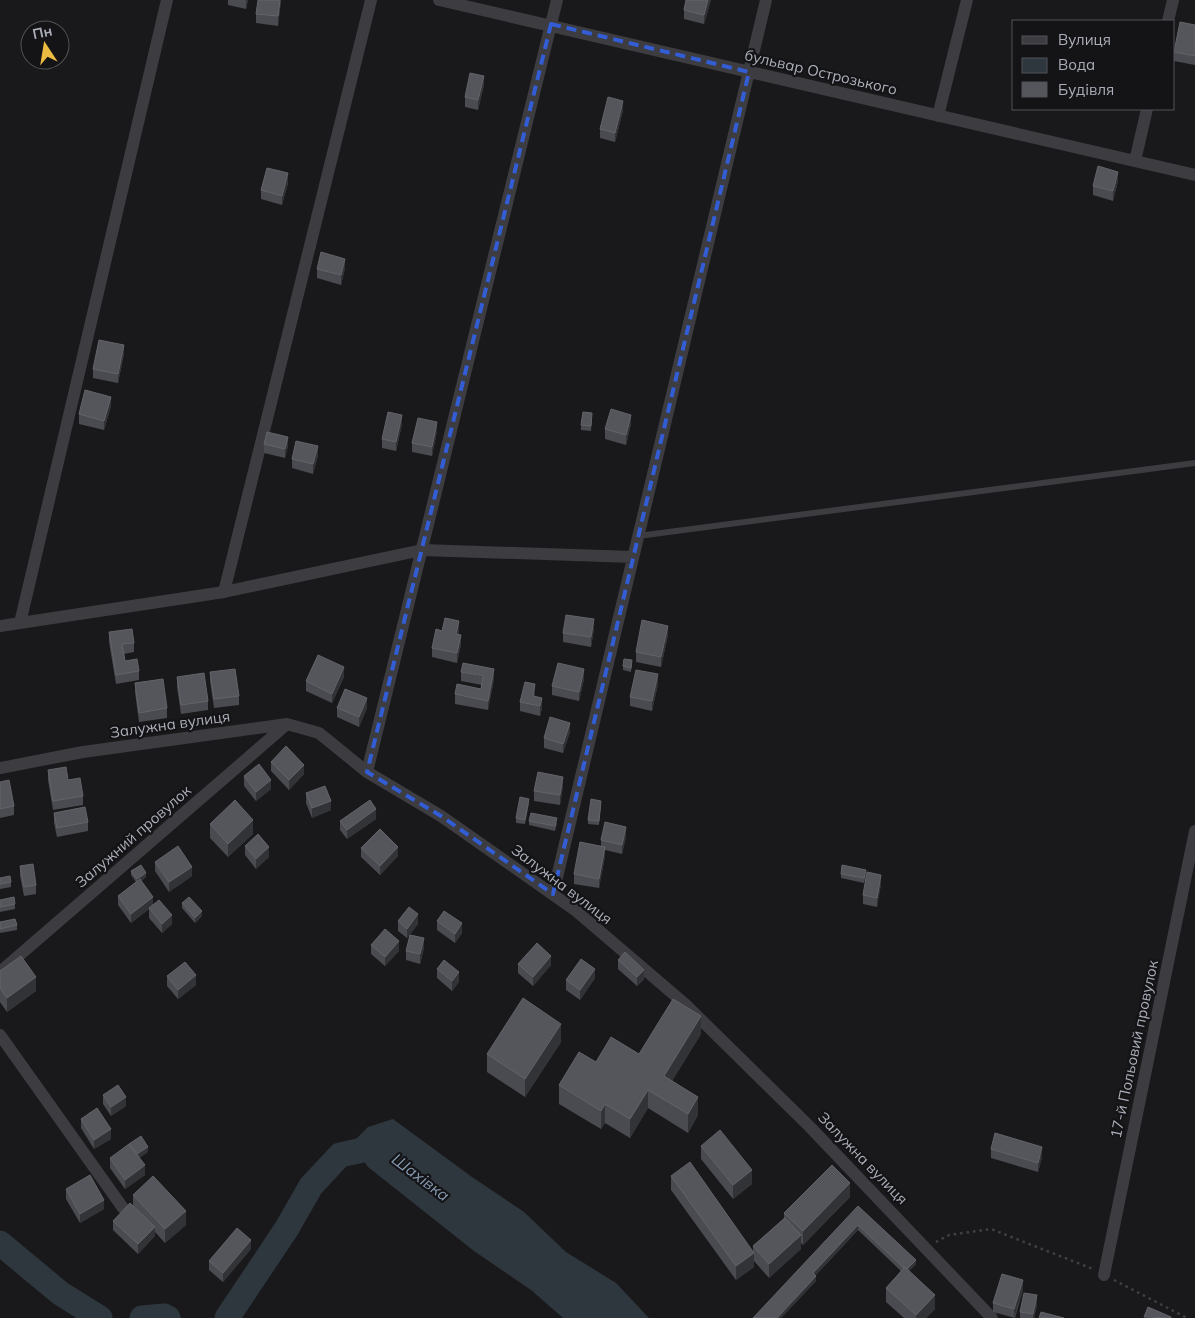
<svg xmlns="http://www.w3.org/2000/svg" width="1195" height="1318" viewBox="0 0 1195 1318" font-family="Mulish,sans-serif">
	<style>
		.water { fill: #2f373e }
		.lines { fill: none; stroke-linecap: round; stroke-linejoin: round }
		.river { stroke: #2f373e; stroke-width: 25 }
		.path { stroke: #404146; stroke-width: 2.5; stroke-dasharray: 2.5 4; stroke-linecap: butt }
		.service { stroke: #3c3c41; stroke-width: 6 }
		.minor { stroke: #3c3c41; stroke-width: 12 }
		.wall { fill: #4a4b50 }
		.shaded-wall { fill: #323336 }
		.building { fill: #55565b; stroke: #62646a }
		.marked { fill: none; stroke: #325dd4; stroke-width: 4; stroke-dasharray: 10 6; stroke-linejoin: round }
		.labels { text-anchor: middle; dominant-baseline: central; stroke-width: 4.5; stroke-linejoin: round; paint-order: stroke }
		.street-label { font-size: 15px; fill: #acafba; stroke: #141416 }
		.water-label { font-size: 16px; font-style: italic; fill: #859bb3; stroke: #141416 }
	</style>
	<rect width="100%" height="100%" fill="#19191b"/>
	<path class="water" d="M393,1119L472,1177L524,1212L566,1252L616,1283L649,1318H563L531,1290L474,1251L368,1167L356,1149V1139L368,1127Z"/>
	<g class="lines">
		<path class="river" d="M0,1243L60,1293L100,1318
			M142,1318L164,1316L168,1318
			M227,1318L287,1228L311,1186L340,1155L381,1146L388,1152"/>
		<path class="path" d="M936,1242L949,1235L991,1229L1093,1269
			M1114,1280L1187,1318"/>
		<path class="service" d="M638,536L1195,463"/>
		<path class="minor" d="M439,0L1195,175
			M1168,21L1173,0
			M938,116L967,0
			M1135,161L1147,109
			M224,592L371,0
			M20,623L167,0
			M0,626L224,592L422,550L633,557
			M0,768L83,752L287,724L319,733L367,772L441,816L575,910L685,1004L810,1127L992,1318
			M367,772L557,0
			M553,894L766,0
			M0,972L287,724
			M0,1035L123,1208
			M1104,1275L1195,831"/>
	</g>
	<path class="wall" d="M228,0H248L246,9L228,5Z
		M281,0L278,26L256,23V14Z
		M686,0H711L704,24L684,19V10Z
		M1195,25V65L1174,61V52Z
		M484,85L478,110L465,107V97Z
		M623,110L615,142L600,138V129Z
		M1118,181L1113,201L1093,195V186Z
		M288,183L282,205L261,199V190Z
		M345,268L341,285L317,278V269Z
		M124,354L118,383L93,378V369Z
		M111,406L104,430L79,424V414Z
		M592,418L591,431L581,430V425Z
		M402,424L396,451L382,448V439Z
		M631,424L626,445L605,439V429Z
		M437,431L432,456L412,452V443Z
		M264,444L288,446L285,458L264,453Z
		M318,455L313,474L292,468V459Z
		M594,629L591,647L563,642V633Z
		M442,631H459L458,635L461,644L457,663L432,657V648Z
		M109,632L134,643V652L124,654L125,661L139,671V680L116,684L109,642Z
		M668,635L661,667L636,662V652Z
		M632,665L631,672L623,670V666Z
		M210,672L239,696V705L214,708L210,681Z
		M461,672L494,679L488,710L455,704V694L481,689L482,685L461,681Z
		M177,677L208,701V710L181,714L177,687Z
		M344,677L332,703L306,691V681Z
		M584,679L579,701L552,695V686Z
		M135,683L167,708V718L139,722L135,692Z
		M658,684L652,711L630,706V697Z
		M535,694V696L542,708L540,716L520,711V702Z
		M337,708H367L359,727L337,717Z
		M570,732L563,753L544,748V738Z
		M271,762L304,774L289,790L271,771Z
		M48,770L68,780L83,796V805L53,810L48,780Z
		M244,776L271,789L256,801L244,786Z
		M0,782L14,806V815L0,818Z
		M563,786L560,805L534,801V791Z
		M306,793L331,810L312,818L306,803Z
		M529,803L525,824L516,823V818Z
		M601,805L599,825L588,824V820Z
		M54,813L88,822V831L57,837L54,823Z
		M376,819L347,839L340,830V821Z
		M529,821L557,823L555,831L529,825Z
		M210,824L253,834L228,857L210,838Z
		M626,837L622,854L605,850V856L599,888L574,884V874L601,846V840Z
		M245,846L269,857L256,869L245,855Z
		M361,848L398,856L380,875L361,857Z
		M155,862L192,876L169,892L155,871Z
		M20,866L36,885V894L24,896L20,876Z
		M131,871L146,877L141,881L153,905L172,924L162,933L149,918V909L131,923L118,905V896L136,882L131,875Z
		M841,874L866,875L864,883L841,878Z
		M0,878L11,882V887L0,889Z
		M881,884L877,907L863,904V895Z
		M0,900L15,904V909L0,912Z
		M182,903L202,916L195,923L182,908Z
		M398,921L418,924L407,938L398,931Z
		M437,921L462,933L455,943L437,930Z
		M0,922L17,925V930L0,933Z
		M371,945L399,951L385,966L371,954Z
		M424,948L420,964L406,960V951Z
		M618,960L644,979L637,986L618,969Z
		M518,964L551,965L533,986L518,973Z
		M437,969L459,982L452,991L437,978Z
		M0,971L36,991L7,1012L0,1002Z
		M167,976L196,985L178,999L167,986Z
		M595,978L580,1000L566,990V980Z
		M701,1034L672,1081L698,1115L688,1133L648,1108L630,1138L605,1123L601,1129L559,1104V1085L596,1062L639,1054Z
		M561,1042L525,1097L487,1072V1054Z
		M103,1095L126,1106L111,1116L103,1104Z
		M81,1119L111,1139L94,1149L81,1128Z
		M701,1146L752,1184L733,1199L701,1159Z
		M991,1149L1042,1157L1038,1172L991,1158Z
		M148,1152L139,1158L145,1175L125,1189L110,1168V1158Z
		M671,1176L753,1252V1246L784,1218V1213L850,1197L803,1245L801,1243V1249L769,1278L754,1261V1267L736,1280L671,1190Z
		M66,1189L104,1209L80,1223L66,1199Z
		M133,1195L186,1225L165,1243L155,1232V1236L138,1254L113,1230V1221L133,1206Z
		M858,1206L916,1264L909,1271L935,1309L926,1318H904L886,1302V1288L901,1271L858,1230L816,1275V1281L781,1318Z
		M251,1249L223,1282L209,1270V1261Z
		M1023,1290L1015,1318L993,1312V1303Z
		M1037,1305L1034,1318H1020V1312Z"/>
	<path class="shaded-wall" d="M246,0H248L246,9Z
		M280,0H281V2L278,26V16Z
		M708,0H711L704,24V15Z
		M484,76V85L478,110V100Z
		M623,101V110L615,142V133Z
		M1118,172V181L1113,201V191Z
		M288,173V183L282,205V196Z
		M345,259V268L341,285V275Z
		M124,345V354L118,383V374Z
		M111,397V406L104,430V421Z
		M402,415V424L396,451V442Z
		M631,415V424L626,445V435Z
		M437,422V431L432,456V447Z
		M288,437V446L285,458V449Z
		M318,446V455L313,474V464Z
		M594,619V629L591,647V637Z
		M459,621V631L456,643V634Z
		M668,626V635L661,667V657Z
		M461,635V644L457,663V653Z
		M344,667V677L332,703V694Z
		M494,669V679L488,710V701Z
		M584,669V679L579,701V692Z
		M658,674V684L652,711V701Z
		M535,684V694L533,705V696Z
		M367,698V708L359,727V717Z
		M542,698V708L540,716V706Z
		M570,723V732L563,753V744Z
		M304,765V774L289,790V780Z
		M563,777V786L560,805V795Z
		M271,780V789L256,801V792Z
		M529,799V803L525,824V820Z
		M331,801V810L312,818V808Z
		M376,809V819L347,839V830Z
		M253,820V834L228,857V844Z
		M626,827V837L622,854V845Z
		M269,847V857L256,869V859Z
		M398,847V856L380,875V866Z
		M605,847V856L599,888V879Z
		M192,867V876L169,892V882Z
		M146,873V877L137,883V879Z
		M881,875V884L877,907V898Z
		M153,897V906L131,923V914Z
		M202,911V916L195,923V918Z
		M418,914V924L407,938V929Z
		M172,915V924L162,933V924Z
		M462,923V933L455,943V934Z
		M424,938V948L420,964V954Z
		M399,941V951L385,966V957Z
		M551,956V965L533,986V977Z
		M595,969V978L580,1000V990Z
		M644,970V979L637,986V977Z
		M459,972V982L452,991V981Z
		M196,975V985L178,999V990Z
		M36,977V991L7,1012V998Z
		M701,1016V1034L664,1094V1076Z
		M561,1024V1042L525,1097V1079Z
		M648,1090V1108L630,1138V1119Z
		M126,1097V1106L111,1116V1107Z
		M698,1097V1115L688,1133V1114Z
		M605,1104V1123L601,1129V1111Z
		M111,1129V1139L94,1149V1140Z
		M148,1147V1152L136,1160V1155Z
		M1042,1147V1157L1038,1172V1163Z
		M145,1165V1175L125,1189V1180Z
		M752,1170V1184L733,1199V1185Z
		M850,1183V1197L803,1245V1231Z
		M104,1200V1209L80,1223V1214Z
		M186,1211V1225L165,1243V1229Z
		M858,1225V1230L813,1278V1273Z
		M155,1227V1236L138,1254V1244Z
		M801,1235V1249L769,1278V1264Z
		M251,1240V1249L223,1282V1273Z
		M754,1253V1267L736,1280V1266Z
		M916,1260V1264L906,1275V1270Z
		M816,1276V1281L781,1318H777Z
		M1023,1280V1290L1014,1318V1309Z
		M935,1295V1309L926,1318H916V1315Z
		M1037,1295V1305L1034,1318H1033V1314Z"/>
	<path class="building" d="M258,0H280L278,16L256,14Z
		M686,0H708L704,15L684,10Z
		M1180,22L1195,25V56L1174,52Z
		M470,73L484,76L478,100L465,97Z
		M608,97L623,101L615,133L600,129Z
		M1098,166L1118,172L1113,191L1093,186Z
		M267,168L288,173L282,196L261,190Z
		M321,252L345,259L341,275L317,269Z
		M99,340L124,345L118,374L93,369Z
		M85,390L111,397L104,421L79,414Z
		M611,409L631,415L626,435L605,429Z
		M388,412L402,415L396,442L382,439Z
		M583,412L592,413L591,426L581,425Z
		M418,418L437,422L432,447L412,443Z
		M267,432L288,437L285,449L264,444Z
		M296,441L318,446L313,464L292,459Z
		M566,615L594,619L591,637L563,633Z
		M445,618L459,621L456,634L461,635L457,653L432,648L436,629L442,631Z
		M642,620L668,626L661,657L636,652Z
		M132,629L134,643L122,644L125,661L137,659L139,671L116,675L109,632Z
		M318,655L344,667L332,694L306,681Z
		M624,659L632,660L631,668L623,666Z
		M463,663L494,669L488,701L455,694L457,684L481,689L483,676L461,672Z
		M558,663L584,669L579,692L552,686Z
		M235,669L239,696L214,699L210,672Z
		M636,670L658,674L652,701L630,697Z
		M204,673L208,701L181,705L177,677Z
		M163,679L167,708L139,713L135,683Z
		M525,682L535,684L533,696L542,698L540,706L520,702Z
		M345,689L367,698L359,717L337,708Z
		M550,717L570,723L563,744L544,738Z
		M286,746L304,765L289,780L271,762Z
		M259,764L271,780L256,792L244,776Z
		M66,767L68,780L80,778L83,796L53,801L48,770Z
		M538,772L563,777L560,795L534,791Z
		M9,780L14,806L0,809V782Z
		M325,786L331,801L312,808L306,793Z
		M520,797L529,799L525,820L516,818Z
		M591,799L601,801L599,821L588,820Z
		M235,800L253,820L228,844L210,824Z
		M370,800L376,809L347,830L340,821Z
		M85,807L88,822L57,828L54,813Z
		M531,813L557,818L555,826L529,821Z
		M605,822L626,827L622,845L601,840Z
		M380,829L398,847L380,866L361,848Z
		M258,834L269,847L256,859L245,846Z
		M580,842L605,847L599,879L574,874Z
		M178,846L192,867L169,882L155,862Z
		M33,864L36,885L24,887L20,866Z
		M141,865L146,873L137,879L131,871Z
		M842,865L866,870L864,878L841,874Z
		M867,872L881,875L877,898L863,895Z
		M10,876L11,882L0,884V878Z
		M140,879L153,897L131,914L118,896Z
		M14,897L15,904L0,907V900Z
		M189,897L202,911L195,918L182,903Z
		M159,900L172,915L162,924L149,908Z
		M409,907L418,914L407,929L398,921Z
		M444,911L462,923L455,934L437,921Z
		M15,919L17,925L0,929V922Z
		M385,929L399,941L385,957L371,945Z
		M410,935L424,938L420,954L406,951Z
		M537,943L551,956L533,977L518,964Z
		M625,952L644,970L637,977L618,960Z
		M21,956L36,977L7,998L0,988V971Z
		M581,959L595,969L580,990L566,980Z
		M444,960L459,972L452,981L437,969Z
		M185,962L196,975L178,990L167,976Z
		M523,998L561,1024L525,1079L487,1054Z
		M673,999L701,1016L664,1076L698,1097L688,1114L648,1090L630,1119L605,1104L601,1111L559,1085L579,1052L596,1062L611,1037L639,1054Z
		M118,1085L126,1097L111,1107L103,1095Z
		M97,1108L111,1129L94,1140L81,1119Z
		M720,1130L752,1170L733,1185L701,1146Z
		M995,1133L1042,1147L1038,1163L991,1149Z
		M141,1136L148,1147L137,1154L129,1144Z
		M129,1144L145,1165L125,1180L110,1158Z
		M690,1162L754,1253L736,1266L671,1176Z
		M832,1165L850,1183L803,1231L784,1213Z
		M90,1175L104,1200L80,1214L66,1189Z
		M153,1176L186,1211L165,1229L133,1195Z
		M130,1203L155,1227L138,1244L113,1221Z
		M858,1206L916,1260L907,1269L905,1267L904,1268L858,1225L813,1273L816,1276L777,1318H753Z
		M785,1218L801,1235L769,1264L753,1246Z
		M237,1228L251,1240L223,1273L209,1261Z
		M905,1267L935,1295L916,1315L886,1288Z
		M1002,1274L1023,1280L1014,1309L993,1303Z
		M1024,1293L1037,1295L1033,1314L1020,1312Z
		M1148,1307L1171,1317V1318L1144,1317Z
		M1041,1312L1064,1318H1039Z"/>
	<path class="marked" d="M551,24L749,72L553,894L441,816L367,772Z"/>
	<g class="labels">
		<g class="street-label">
			<text transform="translate(821 72) rotate(13)">бульвар Острозького</text>
			<text transform="translate(170 724) rotate(-8)">Залужна вулиця</text>
			<text transform="translate(133 836) rotate(-41)">Залужний провулок</text>
			<text transform="translate(562 884) rotate(37)">Залужна вулиця</text>
			<text transform="translate(1134 1049) rotate(-78)">17-й Польовий провулок</text>
			<text transform="translate(863 1158) rotate(46)">Залужна вулиця</text>
		</g>
		<g class="water-label">
			<text transform="translate(421 1177) rotate(37)">Шахівка</text>
		</g>
	</g>
	<rect x="1012" y="20" width="162" height="90" fill="#141416" stroke="#515258"/>
	<rect x="1022" y="36" width="25" height="8" fill="#3c3c41" stroke="#515258"/>
	<text x="1058" y="45" font-size="15" fill="#acafba">Вулиця</text>
	<rect x="1022" y="58" width="25" height="15" fill="#2f373e" stroke="#515258"/>
	<text x="1058" y="70" font-size="15" fill="#acafba">Вода</text>
	<rect x="1022" y="82" width="25" height="15" fill="#55565b" stroke="#515258"/>
	<text x="1058" y="95" font-size="15" fill="#acafba">Будівля</text>
	<g transform="translate(45 45) rotate(348)"><circle r="24" fill="#141416" stroke="#515258"/>
	<path d="M0-4L9 19L0 12L-9 19Z" fill="#eaba41"/>
	<text y="-8" font-size="14" font-weight="bold" text-anchor="middle" fill="#acafba">Пн</text>
	</g>
</svg>
